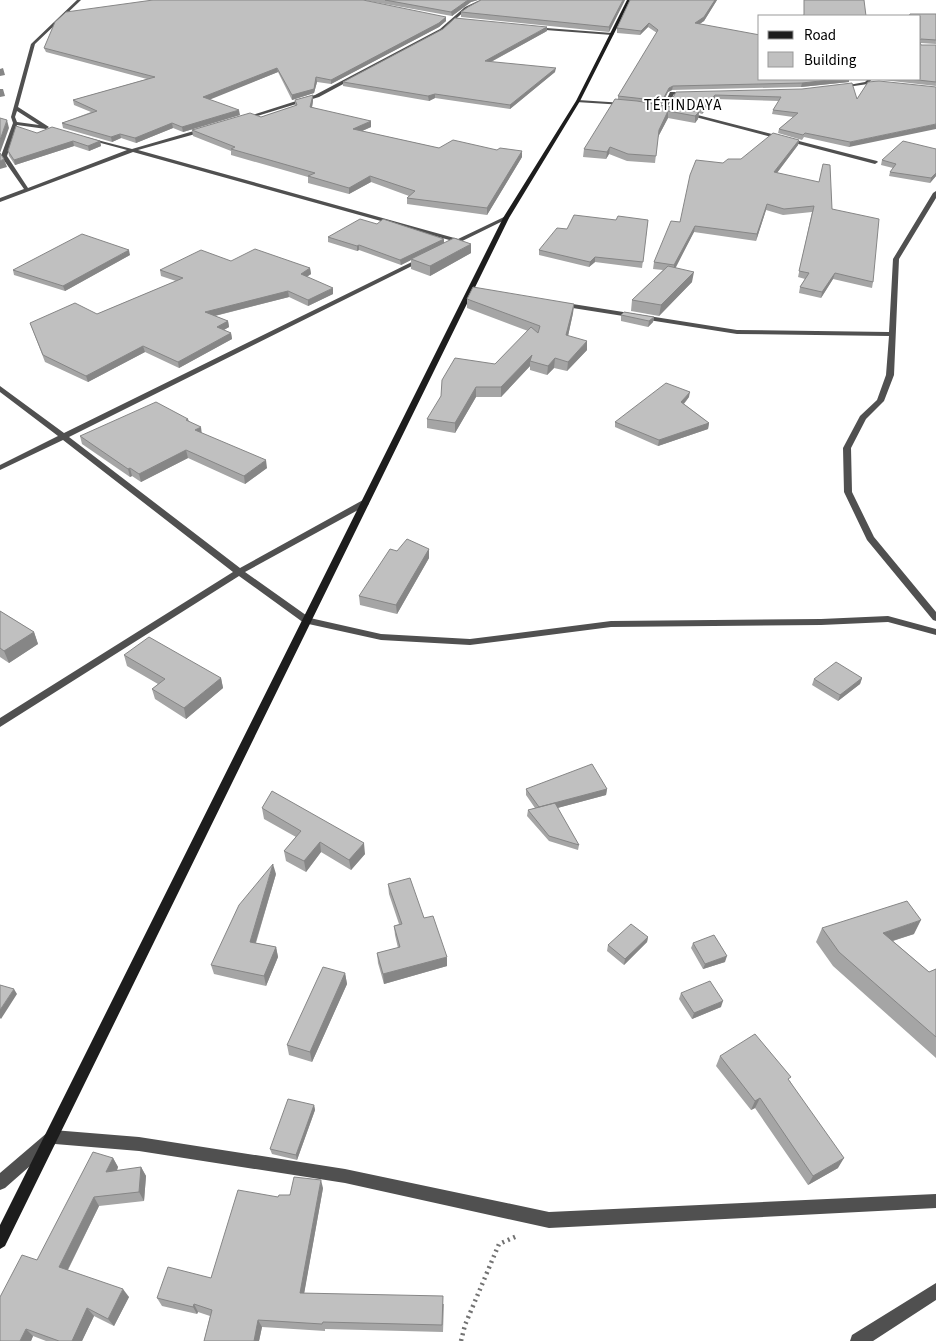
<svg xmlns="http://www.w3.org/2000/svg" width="936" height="1341" viewBox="0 0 936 1341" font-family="'Source Sans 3',sans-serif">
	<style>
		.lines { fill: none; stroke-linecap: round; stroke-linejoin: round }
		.path { stroke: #727272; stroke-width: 4.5; stroke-dasharray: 2 4; stroke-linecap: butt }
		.minor { fill: #505050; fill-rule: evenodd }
		.secondary { fill: #1d1d1d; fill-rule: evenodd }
		.wall { fill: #a5a5a5 }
		.shaded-wall { fill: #868686 }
		.building { fill: #c0c0c0; stroke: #868686 }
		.labels { text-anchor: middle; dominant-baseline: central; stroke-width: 4; stroke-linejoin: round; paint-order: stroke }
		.far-neighbourhood-label { font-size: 15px; letter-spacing: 1px; fill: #000; stroke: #fff }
	</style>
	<rect width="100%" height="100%" fill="#fff"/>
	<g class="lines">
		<path class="path" d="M461,1341L465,1325L499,1244L517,1236"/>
		<path class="minor" d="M77,0H81L35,44L18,107L49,127L46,129L17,125L7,156L28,188L127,150L86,139V137L132,149L204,128L206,131L138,150L458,239L504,217L509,218L448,248L446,247V245L453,241L133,152L0,202V198L24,189L1,156L13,123L11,117L31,44ZM17,111L39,125L17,122L15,117Z
			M480,0H485L467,9L442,31L319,97L244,120L240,119L315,95L440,29L465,7Z
			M533,27L612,33L614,34L612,35L532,29Z
			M868,79H872L868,84L840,88L838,87L865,82Z
			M670,92H688L690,93L674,94L666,110H662Z
			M578,100L624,103L626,104L624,105L576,102Z
			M686,112L877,161L878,162L875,164L684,114Z
			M936,191V198L899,259L894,375L884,401L866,419L851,448L852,492L874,537L936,612V621L933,620L867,540L844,492L843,448L860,416L877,400L886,375L889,336L737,334L560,306L557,304L560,302L737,330L889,332L893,259L933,193Z
			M422,257L425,259L424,260L69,437L240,568L363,500H369V504L245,572L310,618L381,634L470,639L611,621L821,619L888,616L936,629V635L888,622L821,625L611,627L470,645L381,640L304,623L239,576L0,727V718L233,572L63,440L0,470V465L58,436L0,392V386L64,433Z
			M53,1130L139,1137L345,1169L549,1212L936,1194V1208L549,1228L345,1183L139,1151L55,1144L5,1188L0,1190V1173L48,1132Z
			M936,1283V1300L873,1341H850L852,1335Z"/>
		<path class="secondary" d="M627,0H631L580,101L509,218L5,1246L0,1249V1225L503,218L576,101Z"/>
	</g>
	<path class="wall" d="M363,0H478L471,2L452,16Z
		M481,0H625L609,32L461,17V12Z
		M630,0H717L704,21L699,24L760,79H849V82L801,87L672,90L668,92L661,105L670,107V103L676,92L857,99L868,82L849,147L804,137L802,140L778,133L779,129L793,117L772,114L773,110L779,101L715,99L702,114L699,113L698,119L695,123L668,118L658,137L655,163L627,161L609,154L606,159L583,157L584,149L618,99V96L657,33L648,27L640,35L617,33V28Z
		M936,14V44L920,43L921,45H936V86L874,79H920V16Z
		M446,21L439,27L331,84L317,82L314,93L292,100L278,72L209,99L240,115L183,132L173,128L136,143L121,138L112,142L63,128L62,123L91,112L74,105L73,100L147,79L46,52L44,48Z
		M547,31L491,62L555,72L510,109L435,98L429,101L343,86V82Z
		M313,95V101L312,107L371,127L362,131L439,148L522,157L487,215L407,204V198L409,196L371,182L349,194L308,183V177L231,155V151L193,136L192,130L261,117L295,106V100Z
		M37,133L100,141L101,146L89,151L74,146L15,165L9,156L8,151Z
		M799,140L798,145L777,173L832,209L873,282L872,288L833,279L821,298L799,293L800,287L805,279L798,277L812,212L783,215L766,210L756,241L694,232L675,267L692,282L659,316L631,311L632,300L663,270L653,269L654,262L680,222L723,163L741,159Z
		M936,149V176L930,183L889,176L890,172L893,168L881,165L882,160Z
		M616,220H648L642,268L595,262L589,267L539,255V250L567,229Z
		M377,224L444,239V243L471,253L430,276L411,269V260L401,265L359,250L357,251L328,242V237Z
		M130,255L65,291L14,275L13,270Z
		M231,261L310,268L311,274L307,277L333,294L308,306L289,297L215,316L228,321L229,327L224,330L231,333L232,339L179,368L145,352L88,382L45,362L30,323L97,314L176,281L161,276L160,270Z
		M467,299L574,304L573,313L568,336L587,350L567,371L554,368L547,375L530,370V366L501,397H476L455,433L427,428V419L495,364L528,331L467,308Z
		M621,315L654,317L653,322L648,327L621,321Z
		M689,397L684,404L709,423L708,429L658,446L615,427V422Z
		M188,419L189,421L202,433L267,468L245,484L188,458L141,482L132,476L130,477L82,444L80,436Z
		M429,549V558L397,614L360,605L359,596L397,551Z
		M0,611L34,632L38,644L9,663L0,657Z
		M124,655L221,678L223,688L186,719L155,699L152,689L158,684L127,666Z
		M862,678L860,684L838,701L812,685L814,679Z
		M526,789H607L606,795L557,808L579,845L578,850L549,841L527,816L528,810L535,808L526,795Z
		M262,808L365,854L351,870L321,852L306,872L286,861L284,851L296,837L264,819Z
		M276,874L256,943L276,947L278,957L266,986L214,974L211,965Z
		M388,884L424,918L447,966L384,984L378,963L377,953L398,948L395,935L394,926L399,924L389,894Z
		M822,928L914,934L893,941L929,972L936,969V1058L833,966L816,942Z
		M648,937L647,942L624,965L607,951L608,945Z
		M693,943L725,962L703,969L691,948Z
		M345,973L347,984L312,1062L289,1055L287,1045Z
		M681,993L721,1007L692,1019L679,999Z
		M720,1056L790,1081L838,1168L808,1185L755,1108L751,1110L716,1066Z
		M314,1105L315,1110L297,1160L272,1154L270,1149Z
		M113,1158L118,1167L117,1171L141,1167L146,1176L144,1201L99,1206L68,1270L129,1297L114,1326L94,1316L82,1341H46L33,1336L31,1341H0L37,1260Z
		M323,1188L304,1293L444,1304L443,1332L325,1329V1331L262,1327L259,1341H204L210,1316L198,1312L197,1314L162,1306L157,1298L211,1278L278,1197Z"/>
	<path class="shaded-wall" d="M468,0H478L471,2L452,16L451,12Z
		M623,0H625L609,32V27Z
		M715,0H717L704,21L694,28L695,23Z
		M446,17V21L439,27L331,84V80Z
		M649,23L648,27L640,35L641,31Z
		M547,27V31L485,65V61Z
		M3,68L5,75L0,76V69Z
		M277,68L278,72L204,102L203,97Z
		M556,68L555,72L510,109V105Z
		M316,77L317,82L314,93L292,100V95Z
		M838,79H849V82L801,87L802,83Z
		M673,86L672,90L668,92L661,106L662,101L669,88Z
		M0,89H3L5,96L0,97Z
		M435,94V98L429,101L428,96Z
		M313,95V101L311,113L310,107Z
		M715,95V99L702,114L703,109Z
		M239,110L240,115L183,132L182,127Z
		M668,111V118L658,137L659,130Z
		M699,112L698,119L695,123V116Z
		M7,120L9,128L0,153V140Z
		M371,121V127L353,135V129Z
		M172,123L173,128L136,143L135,138Z
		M936,124V129L849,147L850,142Z
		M120,134L121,138L112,142L111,137Z
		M799,140L798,145L773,178L774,172Z
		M73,141L74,146L15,165L14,160Z
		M100,141L101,146L89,151L88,146Z
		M610,147L609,154L606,159L607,152Z
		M522,151V157L487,215V208Z
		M4,159L7,167L0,169V161Z
		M936,173V176L930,183L931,178Z
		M370,176L371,182L349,194V188Z
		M767,204L766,210L756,241L757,234Z
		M695,226L694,232L674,271V265Z
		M444,239V244L411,259V260L401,265L400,260Z
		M471,244V253L430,276V266Z
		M359,245V250L357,251V246Z
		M129,250L130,255L65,291L63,286Z
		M595,257V262L589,267L590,262Z
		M310,268L311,274L301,280V274Z
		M694,272L692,282L659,316L661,305Z
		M835,273L833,279L821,298L822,292Z
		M333,288V294L308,306V300Z
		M288,291L289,297L206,318L205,312Z
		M574,304L573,313L566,345V335Z
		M654,317L653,322L648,327L649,321Z
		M228,321L229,327L218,333L217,327Z
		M231,333L232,339L179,368L178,362Z
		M587,341V350L567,371L568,362Z
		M143,346L145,352L88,382L86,376Z
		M532,355L530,361V366L501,397V387Z
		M555,358L554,368L547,375L548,366Z
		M476,387V397L455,433V423Z
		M690,392L689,397L680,408L681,402Z
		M709,423L708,429L658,446L659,440Z
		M201,427L202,435L195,430Z
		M186,450L188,458L141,482L139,474Z
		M266,460L267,468L245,484L244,476Z
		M130,468L132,476L130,477L128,469Z
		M429,549V558L397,614L396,605Z
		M34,632L38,644L9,663L4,651Z
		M221,678L223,688L186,719L184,708Z
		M862,678L860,684L838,701L840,695Z
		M607,789L606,795L539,813V807Z
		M320,842L321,852L306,872L304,861Z
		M364,843L365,854L351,870L349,860Z
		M273,864L276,874L253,951L250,942Z
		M921,920L914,934L876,946L883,933Z
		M648,937L647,942L624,965L625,959Z
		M276,947L278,957L266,986L264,976Z
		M727,956L725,962L703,969L705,964Z
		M447,957V966L384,984L383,974Z
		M345,973L347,984L312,1062L310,1052Z
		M14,989L17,994L1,1019L0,1018V1010Z
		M723,1001L721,1007L692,1019L694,1013Z
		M760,1098L755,1108L751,1110L755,1101Z
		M314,1105L315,1110L297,1160L296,1155Z
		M113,1158L118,1167L112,1181L106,1172Z
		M844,1158L838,1168L808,1185L813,1176Z
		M141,1167L146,1176L144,1201L139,1192Z
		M321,1180L323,1188L303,1300L300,1293Z
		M94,1197L99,1206L65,1275L59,1267Z
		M123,1289L129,1297L114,1326L108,1319Z
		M194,1304L198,1312L197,1314L193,1307Z
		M87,1308L94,1316L82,1341H72Z
		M258,1320L262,1327L259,1341H254Z
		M26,1329L33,1336L31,1341H20Z"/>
	<path class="building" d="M153,0H363L446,17L439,23L331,80L316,77L314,89L292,95L277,68L203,97L239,110L182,127L172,123L135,138L120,134L111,137L62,123L97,111L73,100L155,77L44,48L55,22L66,12Z
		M385,0H468L451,12Z
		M481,0H623L609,27L461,12L468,7Z
		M630,0H715L704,17L695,23L760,35V79H838L802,83L673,86L669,88L662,101L618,96L658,30L649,23L641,31L617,28Z
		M804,0H864L866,16H801L804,15Z
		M910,14H936V40L921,39L920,40V16H909Z
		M455,18L547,27L485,61L556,68L510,105L435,94L428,96L343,82L443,29Z
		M920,42L921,45H936V82L909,79H920Z
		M879,81L936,87V124L850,142L805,133L803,135L779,129L798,113L773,110L781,97L715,95L703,109L670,103L676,92L802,89L852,83L857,99L868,82Z
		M313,95L310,107L371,121L353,129L439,148L453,140L497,150L500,148L522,151L487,208L407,198L415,191L370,176L349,188L308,176L315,173L231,149L235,147L192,130L250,113L261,117L297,105L295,100Z
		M615,99L637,101L699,112L695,116L668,111L659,130L656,156L628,154L610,147L607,152L584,149Z
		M0,118L7,120L0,140Z
		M16,126L37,133L52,127L100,141L88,146L73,141L14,160L8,151Z
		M773,133L799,140L774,172L819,182L823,164L830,165L832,209L879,219L873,282L835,273L822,292L800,287L809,273L799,271L814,206L784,209L767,204L757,234L695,226L674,265L654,262L671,221L680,222L690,175L696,160L723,163L728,159H741Z
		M903,141L936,149V173L931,178L890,172L896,164L882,160Z
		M0,153L4,159L0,161Z
		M574,215L616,220L618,216L648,220L643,262L595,257L590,262L539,250L557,228L567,229Z
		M360,219L377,224L383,219L444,239L400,260L359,245L357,246L328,237Z
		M82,234L129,250L63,286L13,270Z
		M454,238L471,244L430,266L411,259Z
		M255,249L310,268L301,274L333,288L308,300L288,291L205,312L228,321L217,327L231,333L178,362L143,346L86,376L43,355L30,323L75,303L97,314L183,278L160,270L201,250L231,261Z
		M668,266L694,272L661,305L632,300Z
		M473,287L574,304L566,335L587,341L568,362L555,358L548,366L530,361L532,355L501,387H476L455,423L427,419L441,396L442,380L455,358L495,364L531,327L538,333L540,326L467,299Z
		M624,312L654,317L649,321L621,315Z
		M666,383L690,392L681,402L709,423L659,440L615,422Z
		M156,402L188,419L186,420L201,427L195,430L266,460L244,476L186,450L139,474L130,468L128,469L80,436Z
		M407,539L429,549L396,605L359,596L390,549L397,551Z
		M0,611L34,632L4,651L0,648Z
		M149,637L221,678L184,708L152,689L165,679L124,655Z
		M836,662L862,678L840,695L814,679Z
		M592,764L607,789L539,807L526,789Z
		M272,791L364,843L349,860L320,842L304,861L284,851L301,831L262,808Z
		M555,803L579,845L549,836L528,810Z
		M273,864L250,942L276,947L264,976L211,965L239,905Z
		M410,878L424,918L433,916L447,957L383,974L377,953L400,947L394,926L402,924L388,884Z
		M907,901L921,920L883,933L929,972L936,969V1037L839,952L822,928Z
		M631,924L648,937L625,959L608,945Z
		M714,935L727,956L705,964L693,943Z
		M323,967L345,973L310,1052L287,1045Z
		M710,981L723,1001L694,1013L681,993Z
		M0,985L14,989L0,1010Z
		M755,1034L791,1077L788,1079L844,1158L813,1176L760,1098L755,1101L720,1056Z
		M288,1099L314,1105L296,1155L270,1149Z
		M93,1152L113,1158L106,1172L141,1167L139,1192L94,1197L59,1267L123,1289L108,1319L87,1308L72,1341H59L26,1329L20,1341H0V1297L22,1255L37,1260Z
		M294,1177L321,1180L300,1293L443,1296L442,1325L323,1322L322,1324L258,1320L254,1341H204L212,1310L194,1304L193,1307L157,1298L168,1267L211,1278L238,1190L278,1197L279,1195H290Z"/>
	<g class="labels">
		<g class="far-neighbourhood-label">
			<text x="683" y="105">TÉTINDAYA</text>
		</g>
	</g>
	<rect x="758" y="15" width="162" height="65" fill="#ffffff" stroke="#999999"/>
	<rect x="768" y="31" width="25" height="8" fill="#1d1d1d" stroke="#999999"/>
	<text x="804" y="40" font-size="15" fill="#000000">Road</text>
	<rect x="768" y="52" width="25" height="15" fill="#c0c0c0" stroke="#999999"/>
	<text x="804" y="65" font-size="15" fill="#000000">Building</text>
</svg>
